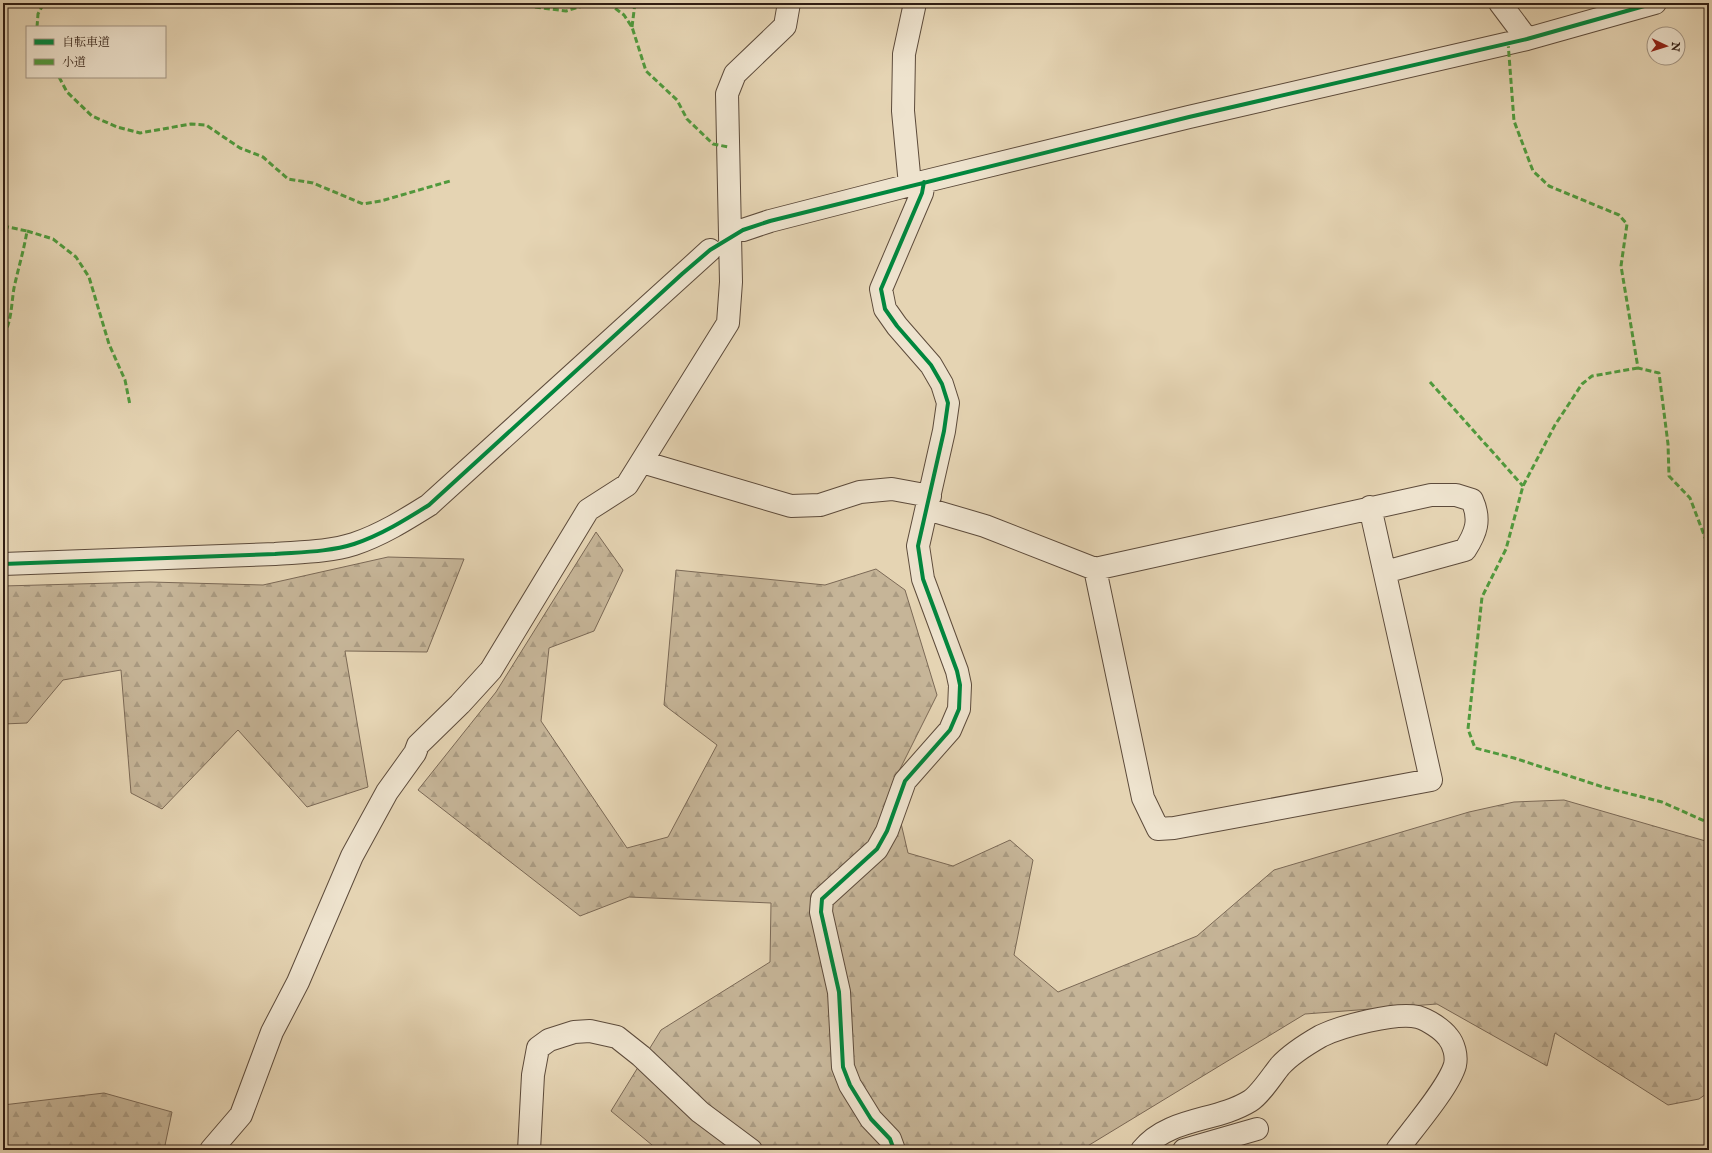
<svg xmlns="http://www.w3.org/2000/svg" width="1712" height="1153" viewBox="0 0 1712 1153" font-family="'IM FELL English','Noto Serif JP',serif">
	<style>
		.forest { fill: url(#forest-firs); stroke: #7b6956 }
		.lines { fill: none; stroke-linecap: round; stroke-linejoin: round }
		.minor-casing { stroke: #5d4b3b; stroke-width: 24 }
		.minor { stroke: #eee3ce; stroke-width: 22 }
		.quiet { stroke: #509a3d; stroke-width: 3; stroke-dasharray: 6 3; stroke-linecap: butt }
		.cycleway-casing { stroke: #eee3ce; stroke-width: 6 }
		.cycleway { stroke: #00873e; stroke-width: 4 }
	</style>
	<defs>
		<pattern id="forest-firs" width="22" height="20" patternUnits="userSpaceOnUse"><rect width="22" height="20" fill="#c6b598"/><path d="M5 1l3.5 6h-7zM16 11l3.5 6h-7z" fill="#aa9b82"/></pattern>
	</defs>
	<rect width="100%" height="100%" fill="#e5d4b3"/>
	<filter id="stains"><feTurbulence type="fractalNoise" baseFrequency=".005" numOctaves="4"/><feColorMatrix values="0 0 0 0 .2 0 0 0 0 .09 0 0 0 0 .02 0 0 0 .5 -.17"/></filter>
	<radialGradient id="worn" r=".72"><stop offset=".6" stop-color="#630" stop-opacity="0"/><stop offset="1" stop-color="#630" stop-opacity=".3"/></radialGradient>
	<path class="forest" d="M596,532L623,570L594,631L549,648L541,721L627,848L668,837L717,745L664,705L676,570L825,585L876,569L905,590L937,695L892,785L908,853L953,866L1010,840L1033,860L1014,955L1058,992L1197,936L1274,870L1469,812L1514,802L1564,800L1709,842V1092L1699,1099L1668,1105L1555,1033L1547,1066L1437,1004L1305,1014L1081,1150H658L611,1111L661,1030L770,962L771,903L629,897L580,916L418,790L496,692Z
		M388,557L464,559L427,652L345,651L368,787L307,807L238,730L162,809L131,793L121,670L63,680L27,723L3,724V586L150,582L263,585Z
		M104,1093L172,1112L164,1150H3V1105Z"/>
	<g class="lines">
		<defs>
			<path id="minor" d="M1500,3L1527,39
				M910,185L903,111L904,54L915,3
				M743,230L770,221L910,185L1189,117L1527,39L1655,3
				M642,462L791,506L820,505L860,492L892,489L930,496
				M927,509L985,526L1095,569L1431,495H1456L1472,500C1481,520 1476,533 1465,550L1385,572
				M3,564L275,554C301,552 329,552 354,544C381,535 405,520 429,505L710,250
				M1095,569L1143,798L1158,829L1174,828L1431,780L1370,507
				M211,1150L241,1115L272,1032L298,982L352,856L387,792L415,753L418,745L460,704L491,670L588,510L627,485L728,323L731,282L727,94L735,74L785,26L789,3
				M529,1150L533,1075L538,1048L549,1040L574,1032L590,1031L617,1037L641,1056L700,1112L751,1150
				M894,1150L890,1139L871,1119L850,1085L843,1067L839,992L821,912L822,899L877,849L887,831L905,781L950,730L959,709L960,685L957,671L923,579L918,546L944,431L948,403L942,384L931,365L897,326L885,309L881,289L922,193L924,182
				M1142,1150C1169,1117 1216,1122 1250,1101C1260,1095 1272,1076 1280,1066C1290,1055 1307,1044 1321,1036C1342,1026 1395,1012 1418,1017C1428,1020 1442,1029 1448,1037C1454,1044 1457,1056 1455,1065C1449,1087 1411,1131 1397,1150
				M1184,1150L1257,1129"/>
		</defs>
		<use href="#minor" class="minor-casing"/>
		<use href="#minor" class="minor"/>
		<path class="quiet" d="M608,3L624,15L632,27L646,71L677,100L687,119L713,144L728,147
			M535,7L566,11L592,3
			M37,27L38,14L44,3
			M632,27L635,3
			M1508,42L1514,121L1533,171L1549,186L1619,215L1627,224L1621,266L1638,368L1659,373L1668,444L1669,476L1690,498L1709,548
			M59,77L67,92L92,116L117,127L140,133L191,124L206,125L240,148L263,157L288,179L313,183L363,204L381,201L450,181
			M3,226L27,231C24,250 18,269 14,288C11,306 12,321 3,336
			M27,231L53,239L76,257L89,277L109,344L125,380L130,405
			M1638,368L1592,376L1582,384L1555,425L1523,486L1506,549L1482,597L1468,729L1475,748L1514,758L1603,787L1662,802L1709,823
			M1430,382L1523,486"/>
		<defs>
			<path id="cycleway" d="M3,564L275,554C301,552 329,552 354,544C381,535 405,520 429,505L682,274L710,250L743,230L770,221L1189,117L1527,39L1655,3
				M894,1150L890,1139L871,1119L850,1085L843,1067L839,992L821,912L822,899L877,849L887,831L905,781L950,730L959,709L960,685L957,671L923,579L918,546L944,431L948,403L942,384L931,365L897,326L885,309L881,289L922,193L924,182"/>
		</defs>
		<use href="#cycleway" class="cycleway-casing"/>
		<use href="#cycleway" class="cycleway"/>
	</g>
	<rect width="1712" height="1153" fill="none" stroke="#e5d4b3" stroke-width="16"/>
	<rect x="4" y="4" width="1704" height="1145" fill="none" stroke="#301d13" stroke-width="2"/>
	<rect x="8" y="8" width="1696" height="1137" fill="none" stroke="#301d13"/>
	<rect x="26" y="26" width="140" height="52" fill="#eee3ce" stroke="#a29483"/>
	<rect x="34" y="39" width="20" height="6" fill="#00873e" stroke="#a29483"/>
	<text x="62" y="46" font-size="12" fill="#301d13">自転車道</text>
	<rect x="34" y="59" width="20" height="6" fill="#509a3d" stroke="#a29483"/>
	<text x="62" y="66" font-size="12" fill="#301d13">小道</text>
	<g transform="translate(1666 46) rotate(94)"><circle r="19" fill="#eee3ce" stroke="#a29483"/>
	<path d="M0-3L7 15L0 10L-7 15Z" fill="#8f2418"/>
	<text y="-6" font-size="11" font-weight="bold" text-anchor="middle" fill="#301d13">N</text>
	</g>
	<rect width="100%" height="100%" filter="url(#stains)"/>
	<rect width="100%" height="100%" fill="url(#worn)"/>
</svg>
